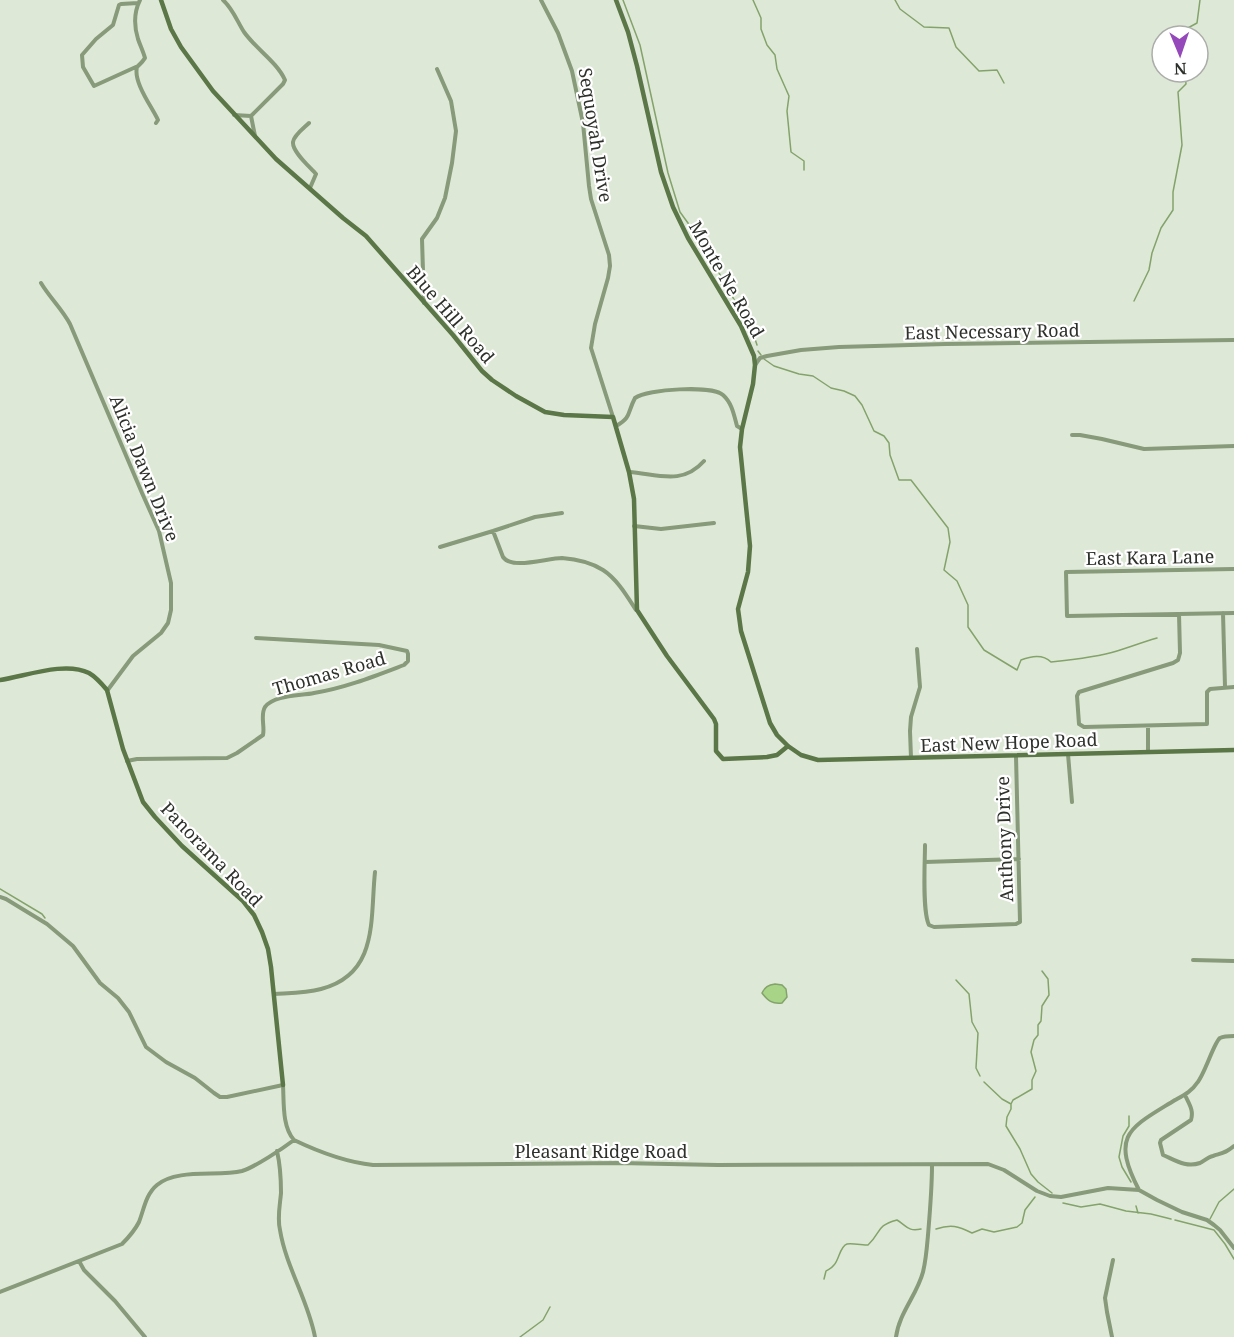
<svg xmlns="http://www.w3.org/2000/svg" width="1234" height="1337" viewBox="0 0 1234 1337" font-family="'Noto Serif',serif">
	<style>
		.water { fill: #a7d487; stroke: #83a36b; stroke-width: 1.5 }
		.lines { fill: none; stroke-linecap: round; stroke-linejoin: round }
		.stream { stroke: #83a36b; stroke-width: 1.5 }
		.street { stroke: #879a7a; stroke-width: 4 }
		.secondary { stroke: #5b7647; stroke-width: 4.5 }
		.labels { text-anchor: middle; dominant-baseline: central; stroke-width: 4.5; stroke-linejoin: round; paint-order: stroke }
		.street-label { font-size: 18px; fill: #2e312b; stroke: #fff }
	</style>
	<rect width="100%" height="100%" fill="#dee8d7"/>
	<path class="water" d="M775,984L782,985L786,989L787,997L782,1003C772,1004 768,1001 762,993C765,987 768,985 775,984Z"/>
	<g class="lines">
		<path class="stream" d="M623,0L640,45L668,173L680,212L701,241L753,333L757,345
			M753,0L761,18V29L767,45L775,55L777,69L789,96L787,111L791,152L804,161V170
			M895,0L900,9L924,27L949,28L956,47L979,71L997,70L1004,83
			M1187,36L1186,29L1197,23L1200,0
			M1134,301L1149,270L1152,253L1161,228L1173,210V192L1182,145L1178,92L1186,84L1185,72
			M758,351L761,355
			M764,359L774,366L799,374L813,376L831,388L844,391L855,396L862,405L874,431L884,436L889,443L890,455L899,480H911L948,528L950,542L944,570L957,581L968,605V627L984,650L1017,670L1021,660C1031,656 1043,654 1051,662C1070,660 1098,657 1117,651C1130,647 1143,642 1157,638
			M0,889L42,914L45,918
			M1042,971L1048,979L1049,995L1042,1006L1041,1021L1038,1025V1035L1034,1040L1031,1052L1036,1071L1032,1080V1089L1013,1100L1011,1104V1109L1007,1117L1006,1126L1020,1149L1031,1174L1038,1182L1052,1193
			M956,980L969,994L972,1022L978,1033L976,1068L980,1076
			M984,1082L1002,1099L1011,1104
			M1129,1116V1126L1123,1136L1119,1157L1122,1167L1131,1182
			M1063,1203L1081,1207L1100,1204L1126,1211L1151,1214L1171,1219
			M1136,1206L1138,1213
			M1210,1219L1219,1202L1234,1189
			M1175,1220L1214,1230L1225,1244L1234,1259
			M936,1229C951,1224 958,1226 972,1233L982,1229L994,1232L1017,1227L1022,1223L1025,1210L1035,1197
			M824,1279L826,1271C829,1269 831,1269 834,1265C839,1260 840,1246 847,1244C851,1243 863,1245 868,1245C882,1232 875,1226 897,1220C907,1226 908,1232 921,1229
			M520,1337L543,1320L550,1307"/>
		<path class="street" d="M140,0C134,12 134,26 138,39C140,45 143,51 145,58L142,62L137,67C133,82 152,107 158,120L156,123
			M223,0C233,9 237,21 244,32C256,49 277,62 285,80L283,84L251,116L255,136
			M541,0L558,33L572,71L583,123L589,186L591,199L609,255L610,266L608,278L595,324L591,348L613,417
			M138,66L94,86L83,67L82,55L96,39L113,25L119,5L121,4L138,3
			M234,115L251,116
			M309,123C304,128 294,135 293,142C292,152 310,167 316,174L310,188
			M41,283C50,298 62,309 70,324L142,493L159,531L171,583V610L168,623L161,633L133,656L107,691
			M424,303L422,239L437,218L445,198L452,163L456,131L451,101L437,69
			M755,365L760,358L767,356L801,350L839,347L946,344L1234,340
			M616,426C632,417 627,413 635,398C648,389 711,385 723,395C732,403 734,415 737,426L742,429
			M1072,435H1080L1102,439L1144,449L1234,446
			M629,472C657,474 682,486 704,461
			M634,526L661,529L714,523
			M493,531L503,557C512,570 547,558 562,558C575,559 592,563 603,570C617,579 627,596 636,610
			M440,547L493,531L535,517L562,513
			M1234,569L1066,572L1067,616L1234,613
			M1223,613L1225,687
			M1179,614L1180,653L1178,660L1173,663L1079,692L1077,696L1079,724L1084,727L1207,724V692L1210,689L1234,687
			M1148,726V752
			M1068,754L1072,802
			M911,758L910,731L911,717L920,687L917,649
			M127,761L137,759L227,758L237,753L263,735C265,726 260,715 265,707C274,695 300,696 314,693C345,688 375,676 404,665L408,661V654L407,651L379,645L256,638
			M925,845C925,862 922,911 929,925L934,927L1016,924L1020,922L1016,756
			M925,862L1019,859
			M0,897L6,899L47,924L73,946L100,983L118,998L129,1012L146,1047L166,1062L195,1078L214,1093L220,1097H227L283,1085C284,1102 282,1127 294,1140
			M1193,960L1234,961
			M274,994C289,993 306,993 321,989C379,974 370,919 375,872
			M1185,1095C1189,1104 1194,1110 1191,1120L1161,1140L1160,1143L1163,1155C1175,1160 1186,1168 1200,1163C1204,1161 1208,1157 1213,1156C1222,1153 1226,1153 1234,1146
			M277,1151C280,1164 281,1179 281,1193C280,1205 277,1218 280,1230C286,1267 308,1300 315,1337
			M1139,1190C1110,1134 1130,1128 1175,1100C1184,1095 1192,1091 1197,1083C1205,1074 1214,1042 1220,1038C1224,1036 1230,1036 1234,1036
			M79,1261L84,1270L115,1301L145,1337
			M0,1292L122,1244C129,1237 135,1230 139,1222C144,1209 146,1194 157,1185C177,1168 218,1177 242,1171C255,1167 282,1149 294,1140C319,1152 345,1162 373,1165L619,1163L718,1165L988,1164L1004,1170L1037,1191L1050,1196L1061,1197L1108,1188L1139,1190L1157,1200L1182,1212L1207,1220L1214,1225L1220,1230L1234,1248
			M896,1337C899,1313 917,1295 923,1272C926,1260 927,1247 928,1235C930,1211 932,1188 932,1165
			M1112,1337L1107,1312L1105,1298L1113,1260"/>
		<path class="secondary" d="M161,0L171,29L181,47L213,91L276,159L343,218L366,236L453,335L482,371L492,380L516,396L545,412L564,415L613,417L629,472L634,499L637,610L667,656L714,719L716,724V751L723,759L767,757L777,755L788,746
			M616,0L628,32L637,66L661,172L673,207L688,238L741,326L754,356L755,365L753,384L742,429L740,447L750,546L748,572L738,609L741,631L770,723L777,735L788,746L801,755L818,760L1234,750
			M0,680C26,676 65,661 89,673C96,677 102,684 107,690L123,749L143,802L155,817L182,846L243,901L254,915L262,932L268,949L271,967L283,1085"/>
	</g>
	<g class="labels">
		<g class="street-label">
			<text transform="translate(596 135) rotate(81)">Sequoyah Drive</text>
			<text transform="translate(727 279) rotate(60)">Monte Ne Road</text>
			<text transform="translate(451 314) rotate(49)">Blue Hill Road</text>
			<text transform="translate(992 331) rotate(-1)">East Necessary Road</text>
			<text transform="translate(145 468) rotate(68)">Alicia Dawn Drive</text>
			<text transform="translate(1150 557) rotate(-1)">East Kara Lane</text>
			<text transform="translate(329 673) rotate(-16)">Thomas Road</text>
			<text transform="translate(1009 742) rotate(-2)">East New Hope Road</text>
			<text transform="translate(1004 839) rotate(-92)">Anthony Drive</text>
			<text transform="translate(212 854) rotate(46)">Panorama Road</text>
			<text x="601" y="1151">Pleasant Ridge Road</text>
		</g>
	</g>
	<g transform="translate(1180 54) rotate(178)"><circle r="28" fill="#ffffff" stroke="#abadaa" stroke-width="1.5"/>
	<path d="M0-4.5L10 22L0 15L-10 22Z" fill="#9448ba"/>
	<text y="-9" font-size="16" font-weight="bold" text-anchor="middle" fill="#2e312b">N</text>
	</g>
</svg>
